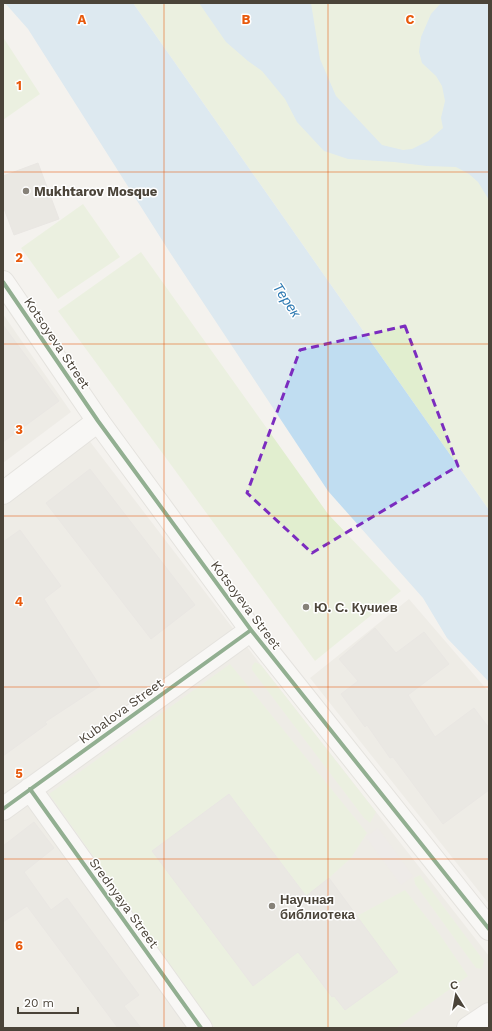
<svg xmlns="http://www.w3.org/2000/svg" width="492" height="1031" viewBox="0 0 492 1031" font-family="'Work Sans',sans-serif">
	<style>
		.residential { fill: #e7e4dc }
		.green { fill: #e1eecf }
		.parking { fill: #e6e3df }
		.water { fill: #c0ddf1 }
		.building { fill: #dedbd6; stroke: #dcd9d4 }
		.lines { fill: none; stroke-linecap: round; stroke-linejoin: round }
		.minor-casing { stroke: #d2d0cb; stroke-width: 24 }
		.tertiary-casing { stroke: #d2d0cb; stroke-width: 24 }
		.minor { stroke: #fdfdfc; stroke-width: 22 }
		.tertiary { stroke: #fdfdfc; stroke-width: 22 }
		.cycleway-casing { stroke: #fff; stroke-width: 6 }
		.cycleway { stroke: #1b5e20; stroke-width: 4 }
		.marked { fill: none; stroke: #7b2cbf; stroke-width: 3; stroke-dasharray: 8 5; stroke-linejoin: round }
		.grid { fill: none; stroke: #e8590c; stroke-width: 1; stroke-opacity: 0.55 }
		.poi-dot { fill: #868178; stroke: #fff; stroke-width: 1.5 }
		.labels { text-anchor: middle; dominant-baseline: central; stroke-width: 3; stroke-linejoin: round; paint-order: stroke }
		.poi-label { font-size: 13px; font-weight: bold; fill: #4b4439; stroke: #fff; text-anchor: start }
		.street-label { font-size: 13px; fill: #4b4439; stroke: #fff }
		.water-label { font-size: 14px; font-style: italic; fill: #2e7ab2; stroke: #fff }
		.grid-label { font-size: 13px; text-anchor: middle; font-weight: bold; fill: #e8590c; stroke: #fff; stroke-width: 3; stroke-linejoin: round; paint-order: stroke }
	</style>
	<rect width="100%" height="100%" fill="#f4f2ee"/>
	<path class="residential" d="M3,314L71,412L3,463Z
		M88,439L261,665L489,956V1028H3V501Z
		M409,599L489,692V904L310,678Z"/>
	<path class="green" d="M133,3H489V510Z
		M3,37L40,94L3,120Z
		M83,204L120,257L58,299L21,248Z
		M141,252L328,514L401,591L315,661L58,311Z
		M255,662L261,665L376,812L370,823L364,818L252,670V666Z
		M230,664L367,833L351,858L329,878L357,916L405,890L438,932L468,976L396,1028H215L49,794Z
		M420,875L484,961L482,969L476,968L415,884L414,878Z"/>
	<path class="parking" d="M378,828L413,876L401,885L366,837Z"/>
	<path class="water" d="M5,3H133L489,510V682L447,638L423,598L328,491L169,251L28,29Z
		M199,3H311L320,59L336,96L382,145L403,150L412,149L428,141L443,128L441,118L445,101L442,86L436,76L422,63L419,52L421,37L431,14L441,3H489V200L478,182L469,174L456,167L427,166L394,162L348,159L324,151L297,122L285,99L262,71L248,61L226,42Z"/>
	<path class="building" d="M38,163L59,219L14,235L3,206V176Z
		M3,325L59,401L3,442Z
		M90,469L195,605L151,639L46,503Z
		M20,530L61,586L44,599L100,686L45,722L47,724L3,756V542Z
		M375,628L396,653L424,632L449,664L408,695L435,737L474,708L489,728V790L443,824L393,757L390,758L367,725L365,727L341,694L358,681L339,659Z
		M229,794L306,896L329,878L398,972L345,1010L334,996L332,997L298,952L253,986L152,851Z
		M34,822L54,848L24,872L51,910L67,898L139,995L124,1006L141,1028H118L27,906L3,922V846Z"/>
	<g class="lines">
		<defs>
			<path id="minor" d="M3,493L98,421
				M30,789L201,1028
				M3,809L251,630
				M468,1028L489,1014"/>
			<path id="tertiary" d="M3,282L98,421L251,630L489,929"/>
		</defs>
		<use href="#minor" class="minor-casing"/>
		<use href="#tertiary" class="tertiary-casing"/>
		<use href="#minor" class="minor"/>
		<use href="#tertiary" class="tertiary"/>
		<defs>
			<path id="cycleway" d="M3,282L98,421L251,630L489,929
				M30,789L201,1028
				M3,809L251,630"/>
		</defs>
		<use href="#cycleway" class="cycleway-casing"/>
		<use href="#cycleway" class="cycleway"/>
	</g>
	<path d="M0 0H492V1031H0ZM405,326L458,466L312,553L247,493L300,350Z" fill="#f4f2ee" fill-opacity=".55" fill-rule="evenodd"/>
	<path class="marked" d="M405,326L458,466L312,553L247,493L300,350Z"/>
	<path class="grid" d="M164,3V1028M328,3V1028M3,172H489M3,344H489M3,516H489M3,687H489M3,859H489"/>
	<g class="poi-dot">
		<circle cx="26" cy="191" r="4"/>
		<circle cx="306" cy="607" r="4"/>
		<circle cx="272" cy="906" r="4"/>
	</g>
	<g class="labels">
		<g class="poi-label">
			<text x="34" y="191">Mukhtarov Mosque</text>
			<text x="314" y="607">Ю. С. Кучиев</text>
			<text x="280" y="899">Научная<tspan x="280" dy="15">библиотека</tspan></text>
		</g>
		<g class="street-label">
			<text transform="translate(57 343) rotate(56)">Kotsoyeva Street</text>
			<text transform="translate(246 605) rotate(53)">Kotsoyeva Street</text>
			<text transform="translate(121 711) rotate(-36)">Kubalova Street</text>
			<text transform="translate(124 903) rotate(54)">Srednyaya Street</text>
		</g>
		<g class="water-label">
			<text transform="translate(287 300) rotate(56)">Терек</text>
		</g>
	</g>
	<g class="grid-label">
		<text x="82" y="24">A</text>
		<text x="246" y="24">B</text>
		<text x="410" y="24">C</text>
		<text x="19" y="90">1</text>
		<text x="19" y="262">2</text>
		<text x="19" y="434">3</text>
		<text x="19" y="606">4</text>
		<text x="19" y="778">5</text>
		<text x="19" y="950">6</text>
	</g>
	<rect width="492" height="1031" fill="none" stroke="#4b4439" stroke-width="8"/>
	<g transform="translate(456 995) rotate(349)" stroke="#ffffff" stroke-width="3" paint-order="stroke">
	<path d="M0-3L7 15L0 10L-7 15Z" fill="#4b4439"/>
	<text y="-6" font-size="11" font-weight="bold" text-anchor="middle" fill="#4b4439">С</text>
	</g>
	<path d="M18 1007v6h60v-6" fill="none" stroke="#4b4439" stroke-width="2"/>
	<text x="24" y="1007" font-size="12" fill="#4b4439" stroke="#ffffff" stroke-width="3" paint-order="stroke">20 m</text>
</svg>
